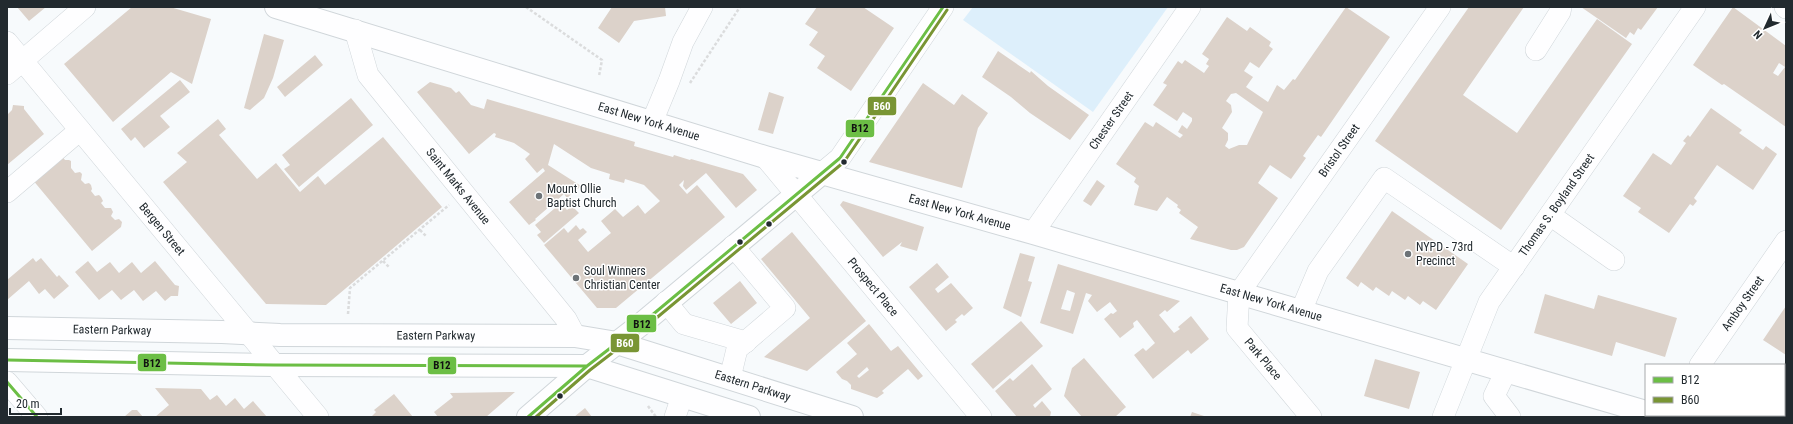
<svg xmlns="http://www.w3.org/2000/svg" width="1793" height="424" viewBox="0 0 1793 424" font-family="'Roboto Condensed',sans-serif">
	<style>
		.green { fill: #ddeffb }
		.building { fill: #dcd2ca; fill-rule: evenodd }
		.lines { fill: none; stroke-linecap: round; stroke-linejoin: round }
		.minor-casing { stroke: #d0d6da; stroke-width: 22 }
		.major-casing { stroke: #d0d6da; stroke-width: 24 }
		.path { stroke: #dbdcdd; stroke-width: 2.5; stroke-dasharray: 3 2; stroke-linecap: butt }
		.minor { stroke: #fefeff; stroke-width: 21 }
		.major { stroke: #fefeff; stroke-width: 22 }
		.bus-1-casing { stroke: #fff; stroke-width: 6 }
		.bus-2-casing { stroke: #fff; stroke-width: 6 }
		.bus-1 { stroke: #6cbe45; stroke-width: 3 }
		.bus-2 { stroke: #799534; stroke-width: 3 }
		.bus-dot { fill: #222a2f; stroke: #fff; stroke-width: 1.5 }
		.poi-dot { fill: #6d7377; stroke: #fff; stroke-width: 1.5 }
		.labels { text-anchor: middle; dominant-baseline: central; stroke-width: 3; stroke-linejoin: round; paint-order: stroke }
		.street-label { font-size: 12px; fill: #222a2f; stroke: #fff }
		.poi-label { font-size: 12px; fill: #222a2f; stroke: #fff; text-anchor: start }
		.line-badge { stroke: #fff; stroke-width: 1.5 }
		.badge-label { font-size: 11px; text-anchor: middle; font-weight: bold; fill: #fff }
		.pale-badge-label { font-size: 11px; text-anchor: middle; font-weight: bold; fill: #111 }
	</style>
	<rect width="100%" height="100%" fill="#f7fafc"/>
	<path class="green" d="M973,7H1168L1093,112L963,20Z"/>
	<path class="building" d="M17,7H46L29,21Z
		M132,7H170L211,19L192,84L171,72L113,122L64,64Z
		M612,7H665L666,16L634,21L619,43L598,28Z
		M817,7H863L894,28L851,91L817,68L825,56L809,45L818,32L805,24Z
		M1346,7L1390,37L1321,137L1318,135L1303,156L1306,158L1291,179L1270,165L1258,183L1278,198L1244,247L1237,250H1231L1190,239L1198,227L1179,213L1181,210L1177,207L1178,205L1167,197L1157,211L1134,205L1139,186L1134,182L1136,178L1116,164L1145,122L1153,127L1156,122L1180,138L1183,135L1178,132L1182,125L1187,129L1192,121V118L1183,112L1177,121L1153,105L1167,85L1163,83L1178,61L1182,64L1185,60L1204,73L1209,66L1206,64L1209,59L1202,54L1227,17L1247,31L1250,27L1271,42L1269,46L1273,49L1259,68L1250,62L1244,71L1253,77L1246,87L1268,102L1277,85L1284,90L1293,79L1295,80ZM1236,93L1263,112L1247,145H1239L1229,149L1225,146L1228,140V133L1222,128L1232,112L1231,105L1226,101L1231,94Z
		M1469,7H1524L1463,95L1517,133L1597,19L1632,44L1501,230L1375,141Z
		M1581,7H1658L1641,30L1638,28L1634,35L1630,32L1626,38Z
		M1733,7L1786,46V127L1724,84L1722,85L1693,65ZM1779,63L1785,67L1778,76L1773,73Z
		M264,34L284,40L273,78L264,98L250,110L244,108Z
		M998,51L1030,73L1031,71L1048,86L1089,115L1070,140L1030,113L1011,97L982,77Z
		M315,55L323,65L285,97L277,87Z
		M180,80L190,92L160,116L170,127L144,148L135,137L131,141L121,129Z
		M430,82L451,88L456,93L459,91L471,105L484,109L487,99L635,142L634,146L673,157L674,155L690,160L691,159L743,174L757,190L736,208L706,173L686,190L683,186L684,180L679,185L687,194L697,185L725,217L616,308H597L544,245L564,228L568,233L576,225L580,230L583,228L587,232L578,240L588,252L611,233L601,221L615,209L623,217L638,205L645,214L660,201L644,185L625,179L624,183L609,179L610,174L591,168L554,144L548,165L581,186L567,198L564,194L535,219L536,220L529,225L509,202L545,171L543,168L537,173L525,159L530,154L514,143L495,137L496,134L494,133L469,154L417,92Z
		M923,83L954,105L962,94L988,113L978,128L962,188L869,162Z
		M769,92L784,97L773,134L758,130Z
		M351,98L373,125L299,187L284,169L290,165L282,155Z
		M13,105L24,106V109L44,134L7,165V115L12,110Z
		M1711,108L1742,130L1739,133L1763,150L1766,146L1777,154L1753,190L1717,165L1694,198L1697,201L1693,206L1690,204L1669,233L1638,212L1641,208L1623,196L1653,153L1671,165L1686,143L1683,141L1688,135L1690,137Z
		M218,119L226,129L219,135L257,179L276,163L300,192L318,176L325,185L383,137L442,207L326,305L266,304L163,182L187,162L177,153Z
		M61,155L65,160H69L71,161V168L75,173L80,172L82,174L81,180L85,184L89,183L91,185L92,189L91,191L95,196L99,195L101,197L103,201L101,203L105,208H111L113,212L111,216L115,220L119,219L122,222L121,227L92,251L32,179Z
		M1097,180L1105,186L1091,206L1083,201Z
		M843,201L924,227L917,251L900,246L902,242L883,257L840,205Z
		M561,203L567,210L572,206L579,213L544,243L537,235L541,232L535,225Z
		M1392,211L1468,264L1436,310L1423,301L1420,305L1408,296L1405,300L1392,291L1389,296L1376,287L1373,291L1361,282L1358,287L1346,278Z
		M792,232L866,321L807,371L764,357L810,318L761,259Z
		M1020,253L1035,257L1028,281L1032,282L1021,317L1003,308Z
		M33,258L36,262L41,258L57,277L59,275L69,286L54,299L45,289L39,294L29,281L7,300V280Z
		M88,261L97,272L110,262L119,273L132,262L141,273L155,261L175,285L179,286L178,296H171L165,301L156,291L143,301L134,290L121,300L112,290L99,300L75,272Z
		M937,263L949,277L935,289L938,293L951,283L973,308L964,316L962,314L955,320L957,322L946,331L909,287Z
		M1058,264L1180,301L1167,312L1165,310L1159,315L1174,333L1180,329L1178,327L1191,316L1209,339L1191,354L1188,350L1153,379L1134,355L1143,348L1146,351L1155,343L1137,320L1133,323L1134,327L1120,338L1104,319L1111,313L1113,314L1117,311L1110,302L1097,312L1088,301L1092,295L1086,293L1073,334L1040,323ZM1067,290L1075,293L1070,311L1061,309Z
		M740,281L757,303L731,324L713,303Z
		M1545,294L1594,309L1598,295L1677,318L1665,357L1616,342L1612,356L1534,333Z
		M1786,306V355L1763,340Z
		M1021,321L1043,346L993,389L971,364Z
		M869,324L891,351L898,346L923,376L918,380L908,369L882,391L884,393L877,398L851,389V385L847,381L842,379L836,372L857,354L847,343ZM867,367L869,370L859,378L857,376Z
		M1084,358L1126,407L1115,417H1082L1064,396L1072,368Z
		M1375,359L1420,372L1409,409L1364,396Z
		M1786,359V407H1784V365Z
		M1032,364L1052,389L1033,405L1035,408L1042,401L1051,412L1050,417H1017L995,391L1010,378L1013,381Z
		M155,388L201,389L210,400L217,395L226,406L235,398L244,409L253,401L267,417H155L169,405Z
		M515,392L486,417H438L434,412L453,397L450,393Z
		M394,394L413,417H371L376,412L374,410Z
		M585,408L592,417H574Z
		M132,410H137L143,417H124Z
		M1192,412L1207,417H1190Z"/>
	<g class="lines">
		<defs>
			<g id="minor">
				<path d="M1785,7L1786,8"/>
				<path id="s1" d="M355,30L368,75L566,319L575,336"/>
				<path id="s2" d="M7,42L318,417"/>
				<path d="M1536,50L1560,12L1561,7"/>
				<path d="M7,74L85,7"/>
				<path d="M652,122L669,81L683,42L702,7"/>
				<path id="s3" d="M765,157L981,417"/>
				<path d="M822,173L840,158L943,7"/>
				<path d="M7,192L80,130"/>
				<path d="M1550,215L1614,260"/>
				<path id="s4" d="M1033,233L1190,7"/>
				<path d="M666,302L684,324L746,342"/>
				<path d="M1301,311L1318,271L1384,178L1514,267"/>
				<path id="s5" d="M1700,365L1786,241"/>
				<path d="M1506,371L1494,396L1510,417"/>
				<path d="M730,378L737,349L785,308L733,246"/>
				<path d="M7,382L37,417"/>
				<path d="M675,417L682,396"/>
				<path id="s6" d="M1311,417L1237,328L1239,293L1440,7"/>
				<path id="s7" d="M1443,417L1489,302L1695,7"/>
				<path d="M1663,417L1665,415"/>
			</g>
			<g id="major">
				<path id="s8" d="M276,7L765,157L1033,233L1646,412"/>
				<path id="s9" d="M7,328L222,332L280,335L575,336L617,343L852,417"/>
				<path d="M7,360L274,365L587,366L749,417"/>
				<path d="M528,417L587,366L639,326L822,173"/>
			</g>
		</defs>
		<use href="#minor" class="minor-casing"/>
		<use href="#major" class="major-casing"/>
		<path class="path" d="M526,7L602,60L599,76
			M690,83L740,7
			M420,230L426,236
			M383,261L389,267
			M348,314L350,288L449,205
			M648,406L656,417"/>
		<use href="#minor" class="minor"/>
		<use href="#major" class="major"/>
		<defs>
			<path id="bus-1" d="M7,360L274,365L587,366
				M7,382L37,417
				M528,417L587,366L639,326L840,158L943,7"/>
			<path id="bus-2" d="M536,417L590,370L642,330L844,162L947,10"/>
		</defs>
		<use href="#bus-1" class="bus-1-casing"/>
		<use href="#bus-2" class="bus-2-casing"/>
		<use href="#bus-1" class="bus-1"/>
		<use href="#bus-2" class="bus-2"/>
	</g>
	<g class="bus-dot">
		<circle cx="844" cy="162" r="3.5"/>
		<circle cx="769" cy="224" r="3.5"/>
		<circle cx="740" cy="242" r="3.5"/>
		<circle cx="560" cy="396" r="3.5"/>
	</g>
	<g class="poi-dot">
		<circle cx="539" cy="196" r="4"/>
		<circle cx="1408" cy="254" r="4"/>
		<circle cx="576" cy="278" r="4"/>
	</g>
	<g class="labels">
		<g class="street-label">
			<text stroke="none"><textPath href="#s4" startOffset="137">Chester Street</textPath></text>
			<text stroke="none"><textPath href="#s8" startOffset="390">East New York Avenue</textPath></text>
			<text stroke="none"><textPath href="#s6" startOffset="325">Bristol Street</textPath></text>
			<text stroke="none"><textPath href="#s1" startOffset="190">Saint Marks Avenue</textPath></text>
			<text stroke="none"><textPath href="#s7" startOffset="242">Thomas S. Boyland Street</textPath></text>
			<text stroke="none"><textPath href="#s8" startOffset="714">East New York Avenue</textPath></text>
			<text stroke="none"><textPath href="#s2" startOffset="243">Bergen Street</textPath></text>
			<text stroke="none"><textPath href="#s3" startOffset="169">Prospect Place</textPath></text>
			<text stroke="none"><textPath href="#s8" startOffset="1038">East New York Avenue</textPath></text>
			<text stroke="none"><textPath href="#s5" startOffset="75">Amboy Street</textPath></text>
			<text stroke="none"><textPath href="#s9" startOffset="105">Eastern Parkway</textPath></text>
			<text stroke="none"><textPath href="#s9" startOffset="429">Eastern Parkway</textPath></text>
			<text transform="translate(1263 359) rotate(50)">Park Place</text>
			<text stroke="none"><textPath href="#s9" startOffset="753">Eastern Parkway</textPath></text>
		</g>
		<g class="poi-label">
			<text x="547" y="189">Mount Ollie<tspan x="547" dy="14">Baptist Church</tspan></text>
			<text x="1416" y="247">NYPD - 73rd<tspan x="1416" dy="14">Precinct</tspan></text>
			<text x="584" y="271">Soul Winners<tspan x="584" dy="14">Christian Center</tspan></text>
		</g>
	</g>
	<g class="line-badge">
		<rect x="867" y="96" width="30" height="20" rx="4" fill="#799534"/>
		<rect x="845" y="119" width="30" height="19" rx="4" fill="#6cbe45"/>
		<rect x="626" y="314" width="31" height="19" rx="4" fill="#6cbe45"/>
		<rect x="610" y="333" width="30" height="20" rx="4" fill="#799534"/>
		<rect x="137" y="353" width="30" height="19" rx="4" fill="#6cbe45"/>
		<rect x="427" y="356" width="30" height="19" rx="4" fill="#6cbe45"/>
	</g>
	<g class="badge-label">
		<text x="882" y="110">B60</text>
		<text x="625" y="347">B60</text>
	</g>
	<g class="pale-badge-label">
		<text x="860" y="132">B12</text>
		<text x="642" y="328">B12</text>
		<text x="152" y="367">B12</text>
		<text x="442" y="369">B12</text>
	</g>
	<rect width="1793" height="424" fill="none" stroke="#222a2f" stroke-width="16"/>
	<rect x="1645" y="364" width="140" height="52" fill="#ffffff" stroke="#a7aaac"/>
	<rect x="1653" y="377" width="20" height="6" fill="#6cbe45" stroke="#a7aaac"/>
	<text x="1681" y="384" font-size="12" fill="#222a2f">B12</text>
	<rect x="1653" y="397" width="20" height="6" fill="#799534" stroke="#a7aaac"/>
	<text x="1681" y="404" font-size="12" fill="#222a2f">B60</text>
	<g transform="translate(1765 28) rotate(226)" stroke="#ffffff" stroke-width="3" paint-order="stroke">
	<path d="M0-3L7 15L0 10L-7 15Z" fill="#222a2f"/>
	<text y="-6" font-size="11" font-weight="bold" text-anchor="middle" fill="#222a2f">N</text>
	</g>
	<path d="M10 408v6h51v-6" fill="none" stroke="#222a2f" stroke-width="2"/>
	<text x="16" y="408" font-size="12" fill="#222a2f" stroke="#ffffff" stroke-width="3" paint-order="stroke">20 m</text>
</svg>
